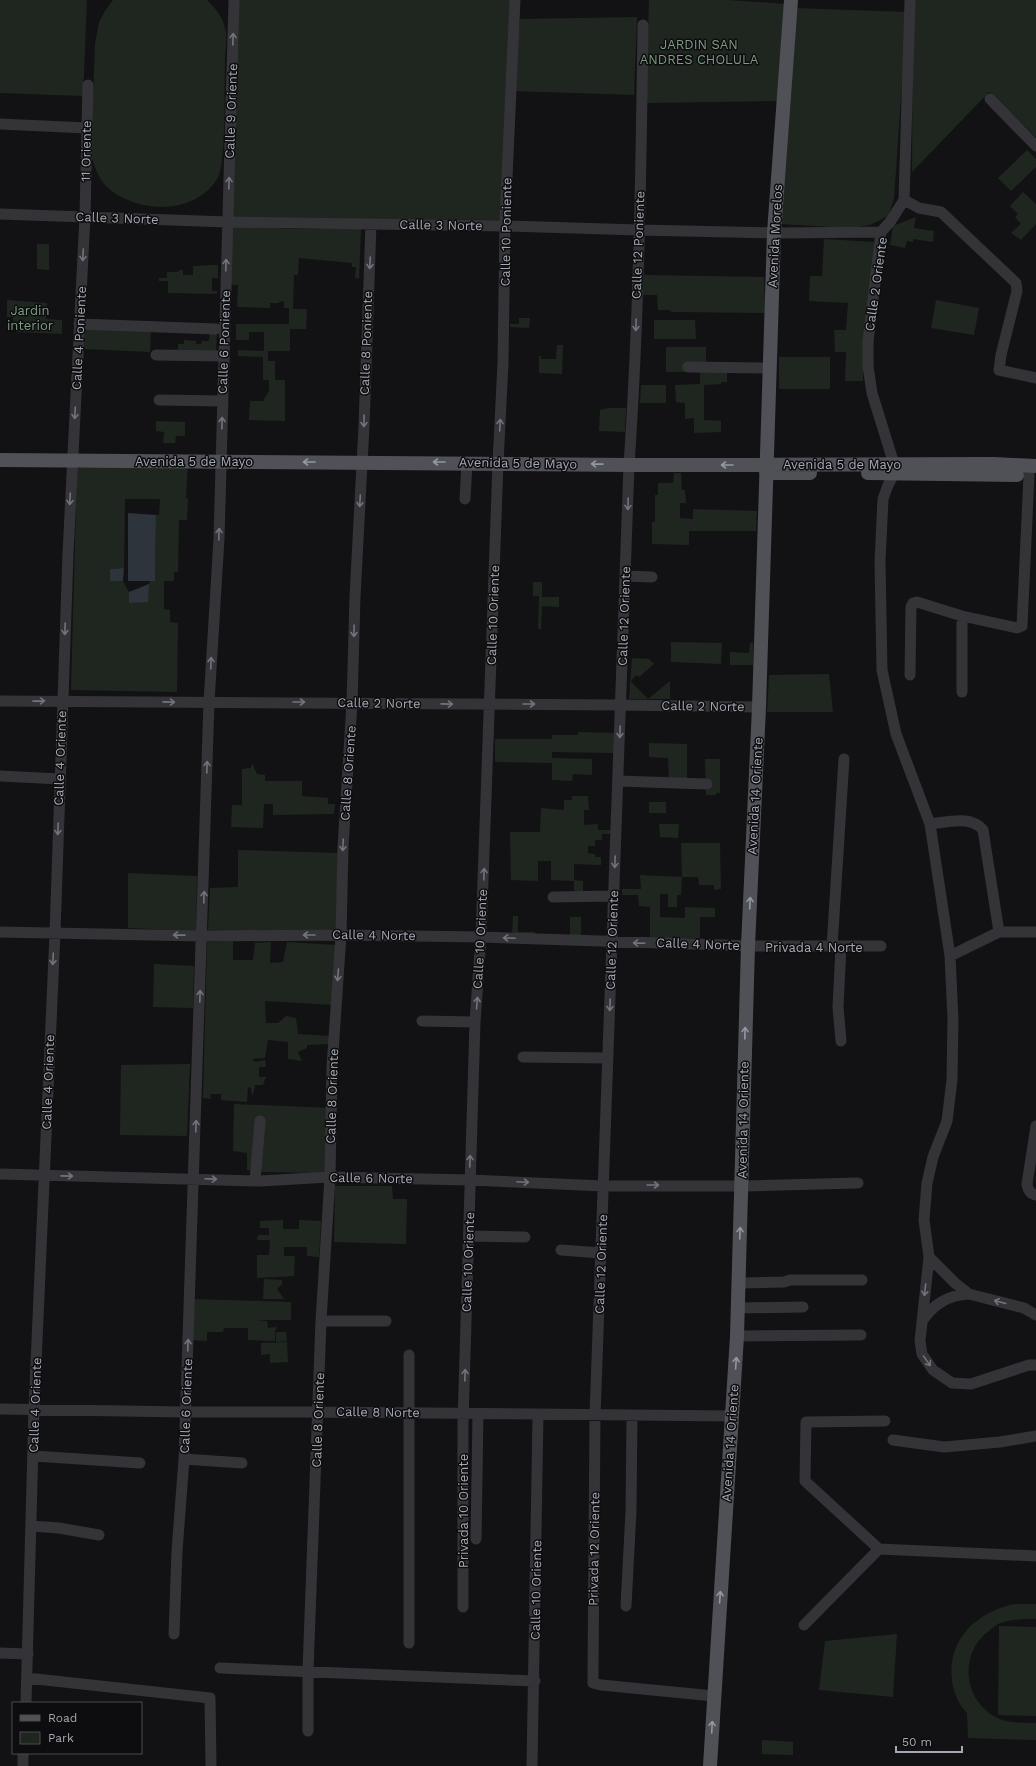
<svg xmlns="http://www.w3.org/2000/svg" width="1036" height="1766" viewBox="0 0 1036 1766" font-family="'Work Sans',sans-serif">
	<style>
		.green { fill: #1f2620; fill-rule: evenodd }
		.water { fill: #2d343b }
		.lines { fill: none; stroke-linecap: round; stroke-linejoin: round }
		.minor { stroke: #343438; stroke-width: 11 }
		.major { stroke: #505157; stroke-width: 14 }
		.oneway { stroke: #72747c }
		.oneway2 { stroke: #9497a1 }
		.labels { text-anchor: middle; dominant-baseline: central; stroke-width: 3; stroke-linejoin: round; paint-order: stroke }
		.park-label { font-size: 13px; fill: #7e9c81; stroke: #0d0d0f }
		.street-label { font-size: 13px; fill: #a5a9b3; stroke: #0d0d0f }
	</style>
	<rect width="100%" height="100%" fill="#121214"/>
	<path class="green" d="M0,0H87L83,96L0,93Z
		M113,0H207C215,8 223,17 225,28C228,37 225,51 225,61C224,95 226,135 221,167C220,172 219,175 217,179C194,216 135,214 106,186C98,178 94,165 91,154L95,44L99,22L105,11Z
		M235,0H513L500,220L229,218Z
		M649,0H728L786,4L777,101L646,103Z
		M913,0H1036V137L989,92L912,172Z
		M794,8L907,12L894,199L888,216L870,225L850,228L780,224Z
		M637,17L634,95L513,91L520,19Z
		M1027,150L1036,159V167L1011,191L998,178Z
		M1023,192L1036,204V224L1021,240L1011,233L1021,224L1015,217L1018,214L1010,206Z
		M916,217L914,228L934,231L933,242L913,239V242L907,241L905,248L890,245L893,226Z
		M233,226L293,229H361L359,279L355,278L356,267H352V263L299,258L298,275H294L293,309H307L306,329H290V351H268V361H275V380H285V421L249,420L250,401H263L269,391V380H263V357L238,356V350L264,351V332H249V340H236V324H289V308H284V301L279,302V303H270V308L237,307L238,285H230Z
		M824,239L874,242L869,357H863V381H845L846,352H835L834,330H846L848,303L809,301L810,276H822Z
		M37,244H49V270L37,269Z
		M213,265H218V278H212V291H217V294L168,293V281H159V278H167V272H178L179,270H183V275H193V266Z
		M644,275L764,277L765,313L672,312L669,310H658L657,295H643Z
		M7,300L47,303L46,319L62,320V334L16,332V326L6,327V325H10V321H13V317H7Z
		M936,300L979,308L974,335L931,328Z
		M519,318H530L529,328L510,327V324H519Z
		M654,320H695L696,339H654Z
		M85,325L151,328L150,352L84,349Z
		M210,331H217L216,351L178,350V344H184V340L196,341V344H201L202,341H209Z
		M557,345H563L562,374L539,373V356H541V359H556Z
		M666,347H706V365L686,372H666Z
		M779,357H830V389H779Z
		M727,371V382H721V384L704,385V420L721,421V432L694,433V418L685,419V403L676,402L675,385L700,384V372Z
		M641,385H666V403H640Z
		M609,408H626L625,432L599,431L600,410Z
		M156,421L185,422V436H176L175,443H163L164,432L156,431Z
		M188,463L186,498L188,499L187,520H179L178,572H174V581H164V609L170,610V622L178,623L177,692L71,690L77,468ZM125,499H160L159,515H156L155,581H150L149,584L129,603V592L123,581H110L111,569L124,568Z
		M674,473H681L682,490H685L686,503H680V518L693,519V509L757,511L756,531H689V545L652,544V522H655V495H658V483H673Z
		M533,582H542V597H559V607L542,606L541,629H538L539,596H533Z
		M671,642L722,643L721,664L671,662Z
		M750,643H753V665H730V652L749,653Z
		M632,658L649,659L654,664L639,677L636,675L631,681L632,683L648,699L670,681V699H629Z
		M829,674L833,712H767L769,675Z
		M578,732L614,733V753L552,752V758L592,759V775L573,774L572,781L552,780V763L495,762V739H552V735H578Z
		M649,743L687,744V780H669L668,758L649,757Z
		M705,759H720V793H716V795H706Z
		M252,763L257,774L265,775V781H302V796L328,798V804H335L334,814L273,815V804H264L263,828L231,827L232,805H242V769L251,768Z
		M572,796H588L589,810H584V825L598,824V830H612V834H602V840H595V846H588V853L595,854V857H601V865L574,864V880L583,881V894H574V881L551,880V861H538V881L511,880L510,832H540L541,808L564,810V800H572Z
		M649,802H666V813H649Z
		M659,824H679L678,838L660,837Z
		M681,843H720L721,889L714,890V885H699L698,877H682L681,895H677V907H668V894H660V917L685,918V907L715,908V917H700V938H650V907L639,906L638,895H622V889H641L640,875L682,877Z
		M238,850L338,853L336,932L208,930L210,888L238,887Z
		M128,873L197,876L196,931L128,928Z
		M513,916H518V932H535V936L512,935Z
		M570,917H581V937H570Z
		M233,941V960H253L255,943L271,942L270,963L283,962L287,942L336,945L333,1005L265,1001L266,1023H278L286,1016L296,1018L298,1034L330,1036V1044L307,1045V1048L298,1052L302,1061L288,1059V1042L268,1040L265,1058L252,1059L255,1062L265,1060L266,1067H259V1077H266L263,1085H255L253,1095H252L251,1088L248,1087L247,1102L221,1100V1094H210L211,1099L203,1098L207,942Z
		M154,964L194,966L193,1008L153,1007Z
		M190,1064L187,1136L120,1135L121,1065Z
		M234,1104L329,1108L327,1171L323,1173L265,1172L247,1170V1150V1153L233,1151Z
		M335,1186H392L393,1199H407L406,1244L334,1242Z
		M283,1220V1229H299V1220L321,1221L319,1257L307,1256V1247H284V1256H295L294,1276L257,1278V1255H269L270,1240H257L258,1235H269V1228H260V1221Z
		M264,1279L282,1280V1284L277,1289L284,1299H263Z
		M193,1299L291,1302V1320H255L267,1321L268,1328L277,1327L275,1331V1341L248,1340V1328H224L223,1332H207V1341L190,1340Z
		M276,1332H286L287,1341L276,1342Z
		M287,1342L288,1362L270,1363V1354L261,1355V1343Z
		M1015,1604H1036V1619C1023,1619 1012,1619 1000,1623C994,1626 989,1631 985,1634C957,1660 966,1706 1002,1720C1013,1723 1025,1723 1036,1723V1740L968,1738L967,1713C959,1705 953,1692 952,1680C947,1639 977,1612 1015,1604Z
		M999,1626L1036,1627V1716L998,1715Z
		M897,1634L893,1697L819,1690L825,1641Z
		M762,1740L793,1742V1755L762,1754Z"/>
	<path class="water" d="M128,513L156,515L155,581H128Z
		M124,568L123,581H110V569Z
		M149,584L148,602L129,603V592Z"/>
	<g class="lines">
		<path class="minor" d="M910,0L904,200L890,222L881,232L868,342V366L872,393L894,464V474L888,485L883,499L880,562L882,670L896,734L930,824L950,956L953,1019L952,1080L947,1121L933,1157L927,1183L924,1220L929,1257L920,1341L922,1354L933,1370L952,1383L971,1384L1029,1365H1036
			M643,25C641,172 639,319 629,465L595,1416L593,1674V1683L601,1685L714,1696
			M990,99L1036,146
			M0,124L87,128
			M904,200L919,208L941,212L1016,283L1017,291L1001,355L999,370L1036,378
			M0,214L228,222L505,226L639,230L780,233L881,232
			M79,324L216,329
			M156,355L224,356
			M688,367L769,368
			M159,400L223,401
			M465,499L467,463
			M625,576L652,577
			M910,675L911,607L913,603L917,602L962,616L1017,628L1022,626L1029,475
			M962,692V616
			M0,701L621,705L759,707
			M0,776L60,779
			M618,781L707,784
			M930,824C947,822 971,815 983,830L999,932
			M553,897L613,896
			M0,932L202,936L341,935L481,937L753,946H881
			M832,947L844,759
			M841,947L838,1007L841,1041
			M950,956L999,932H1036
			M422,1021L475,1022
			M523,1057L608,1058
			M1036,1126L1027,1184C1028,1190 1030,1194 1036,1195
			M0,1174L260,1181L330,1177L470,1180L603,1186H746L858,1183
			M255,1181L260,1121
			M469,1236L525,1237
			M561,1250L601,1253
			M929,1257L955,1283L969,1294L1024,1308L1036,1315
			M739,1283L784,1282L790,1280H862
			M738,1308L803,1307
			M321,1321H386
			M922,1321C934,1304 948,1295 969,1294
			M737,1336L861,1335
			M0,1409L185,1412H318L732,1416
			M885,1421L806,1422L805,1481L879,1549L1036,1556
			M893,1440L944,1447L1000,1442L1036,1436
			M34,1456L140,1463
			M184,1459L242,1463
			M31,1526L59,1528L99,1535
			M476,1539L478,1414
			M626,1606L631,1511L632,1416
			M463,1607V1422L475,1022L481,937L498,463L503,363L505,222L515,0
			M804,1625L879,1549
			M174,1634L177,1551L184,1459L209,702L219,539L234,0
			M409,1643V1355
			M0,1653L28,1654
			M220,1668L535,1681
			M27,1678L210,1698L211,1766
			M26,1703L34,1409L55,933L68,554L85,216L88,85
			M308,1731V1670L321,1321L330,1177L332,1067L341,935L343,847L352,703L355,597L364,426L371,224
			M23,1766V1753
			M532,1766L538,1415"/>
		<path class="major" d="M0,460L629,465L994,464L1036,466
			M766,473H810
			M868,473L1017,475
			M710,1766L737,1336L748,946L759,707L774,233L791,0"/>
	</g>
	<defs><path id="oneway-shaft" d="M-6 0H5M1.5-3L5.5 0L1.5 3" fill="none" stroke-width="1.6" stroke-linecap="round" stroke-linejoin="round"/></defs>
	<g class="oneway">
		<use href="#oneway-shaft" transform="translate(233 39) rotate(-88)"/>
		<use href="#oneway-shaft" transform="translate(229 183) rotate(-88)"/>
		<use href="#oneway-shaft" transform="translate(83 255) rotate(93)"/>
		<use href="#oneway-shaft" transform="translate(370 263) rotate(93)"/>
		<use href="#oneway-shaft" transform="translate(226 265) rotate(-88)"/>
		<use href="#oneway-shaft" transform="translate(636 325) rotate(92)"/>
		<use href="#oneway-shaft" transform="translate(75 413) rotate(93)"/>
		<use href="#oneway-shaft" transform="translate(364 421) rotate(91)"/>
		<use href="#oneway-shaft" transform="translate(222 423) rotate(-89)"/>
		<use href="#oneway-shaft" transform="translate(500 425) rotate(-87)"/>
		<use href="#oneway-shaft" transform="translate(70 499) rotate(93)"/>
		<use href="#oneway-shaft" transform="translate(360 501) rotate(93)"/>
		<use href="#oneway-shaft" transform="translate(628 504) rotate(92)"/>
		<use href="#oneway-shaft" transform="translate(219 534) rotate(-88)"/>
		<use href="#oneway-shaft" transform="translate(65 629) rotate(92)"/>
		<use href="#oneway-shaft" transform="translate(354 631) rotate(91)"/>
		<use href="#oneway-shaft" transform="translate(211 663) rotate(-88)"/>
		<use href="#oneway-shaft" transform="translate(39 701) rotate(-1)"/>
		<use href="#oneway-shaft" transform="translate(169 702) rotate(1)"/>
		<use href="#oneway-shaft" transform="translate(299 702)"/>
		<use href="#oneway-shaft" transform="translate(447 704) rotate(1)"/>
		<use href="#oneway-shaft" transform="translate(529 704)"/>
		<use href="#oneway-shaft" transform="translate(620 732) rotate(92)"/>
		<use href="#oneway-shaft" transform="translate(207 767) rotate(-88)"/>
		<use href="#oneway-shaft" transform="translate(58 829) rotate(92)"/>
		<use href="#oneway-shaft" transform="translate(343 845) rotate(93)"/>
		<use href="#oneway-shaft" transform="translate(615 862) rotate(92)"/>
		<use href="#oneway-shaft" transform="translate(484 874) rotate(-88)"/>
		<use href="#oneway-shaft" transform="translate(204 897) rotate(-88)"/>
		<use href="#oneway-shaft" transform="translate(179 935) rotate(-179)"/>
		<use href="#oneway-shaft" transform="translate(309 935) rotate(180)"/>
		<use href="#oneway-shaft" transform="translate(509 938) rotate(-178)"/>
		<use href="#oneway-shaft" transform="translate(639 943) rotate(-178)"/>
		<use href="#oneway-shaft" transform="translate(53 959) rotate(93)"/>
		<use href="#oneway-shaft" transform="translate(338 975) rotate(94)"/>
		<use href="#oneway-shaft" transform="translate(200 996) rotate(-88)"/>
		<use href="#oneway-shaft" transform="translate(477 1003) rotate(-85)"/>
		<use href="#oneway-shaft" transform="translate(610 1005) rotate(92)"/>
		<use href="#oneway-shaft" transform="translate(196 1126) rotate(-88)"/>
		<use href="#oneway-shaft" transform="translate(470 1161) rotate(-88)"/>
		<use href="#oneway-shaft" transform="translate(67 1176) rotate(1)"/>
		<use href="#oneway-shaft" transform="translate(211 1179) rotate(2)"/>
		<use href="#oneway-shaft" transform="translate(523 1182) rotate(3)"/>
		<use href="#oneway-shaft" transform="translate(653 1185)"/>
		<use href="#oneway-shaft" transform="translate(925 1290) rotate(97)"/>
		<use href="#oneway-shaft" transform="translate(1000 1302) rotate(-165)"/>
		<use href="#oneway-shaft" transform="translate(188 1345) rotate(-88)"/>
		<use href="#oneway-shaft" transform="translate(927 1361) rotate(55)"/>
		<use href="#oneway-shaft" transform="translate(465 1375) rotate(-88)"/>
	</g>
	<g class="oneway2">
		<use href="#oneway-shaft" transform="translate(309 462) rotate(-180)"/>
		<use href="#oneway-shaft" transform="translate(439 462) rotate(-180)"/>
		<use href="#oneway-shaft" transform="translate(597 464) rotate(-179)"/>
		<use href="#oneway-shaft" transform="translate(727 465) rotate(-180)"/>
		<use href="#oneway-shaft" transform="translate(750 903) rotate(-87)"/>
		<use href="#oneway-shaft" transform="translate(745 1033) rotate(-88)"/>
		<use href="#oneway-shaft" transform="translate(740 1233) rotate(-88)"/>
		<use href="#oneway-shaft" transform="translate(736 1363) rotate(-86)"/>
		<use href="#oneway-shaft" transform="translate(720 1597) rotate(-86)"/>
		<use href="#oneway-shaft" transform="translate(712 1727) rotate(-87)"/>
	</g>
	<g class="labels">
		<g class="park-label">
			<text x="699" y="44">JARDIN SAN<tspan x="699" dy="15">ANDRES CHOLULA</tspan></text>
			<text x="30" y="310">Jardin<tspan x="30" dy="15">interior</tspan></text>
		</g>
		<g class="street-label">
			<text transform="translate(231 111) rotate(-88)">Calle 9 Oriente</text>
			<text transform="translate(86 151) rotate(-89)">11 Oriente</text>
			<text transform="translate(117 218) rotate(2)">Calle 3 Norte</text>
			<text transform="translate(441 225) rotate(1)">Calle 3 Norte</text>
			<text transform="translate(506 232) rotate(-89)">Calle 10 Poniente</text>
			<text transform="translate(775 236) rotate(-87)">Avenida Morelos</text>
			<text transform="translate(638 245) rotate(-88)">Calle 12 Poniente</text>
			<text transform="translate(876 284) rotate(-82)">Calle 2 Oriente</text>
			<text transform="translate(79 338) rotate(-87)">Calle 4 Poniente</text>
			<text transform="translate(224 342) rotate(-88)">Calle 6 Poniente</text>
			<text transform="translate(366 343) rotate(-88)">Calle 8 Poniente</text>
			<text x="194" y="461">Avenida 5 de Mayo</text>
			<text transform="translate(518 463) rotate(1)">Avenida 5 de Mayo</text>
			<text x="842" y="464">Avenida 5 de Mayo</text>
			<text transform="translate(493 615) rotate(-88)">Calle 10 Oriente</text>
			<text transform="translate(624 616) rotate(-88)">Calle 12 Oriente</text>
			<text transform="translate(379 703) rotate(1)">Calle 2 Norte</text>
			<text transform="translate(703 706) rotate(1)">Calle 2 Norte</text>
			<text transform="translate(60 758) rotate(-88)">Calle 4 Oriente</text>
			<text transform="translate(348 773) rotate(-86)">Calle 8 Oriente</text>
			<text transform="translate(755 796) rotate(-87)">Avenida 14 Oriente</text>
			<text transform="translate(374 935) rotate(1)">Calle 4 Norte</text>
			<text transform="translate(480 939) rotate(-87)">Calle 10 Oriente</text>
			<text transform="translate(612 940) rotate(-88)">Calle 12 Oriente</text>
			<text transform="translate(698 944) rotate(2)">Calle 4 Norte</text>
			<text x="814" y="947">Privada 4 Norte</text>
			<text transform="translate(48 1082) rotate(-88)">Calle 4 Oriente</text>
			<text transform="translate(332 1096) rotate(-88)">Calle 8 Oriente</text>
			<text transform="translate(743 1120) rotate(-89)">Avenida 14 Oriente</text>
			<text transform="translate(371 1178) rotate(1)">Calle 6 Norte</text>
			<text transform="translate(468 1262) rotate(-88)">Calle 10 Oriente</text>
			<text transform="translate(601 1264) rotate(-88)">Calle 12 Oriente</text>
			<text transform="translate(35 1405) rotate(-88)">Calle 4 Oriente</text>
			<text transform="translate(186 1406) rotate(-88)">Calle 6 Oriente</text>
			<text transform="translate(378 1412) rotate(1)">Calle 8 Norte</text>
			<text transform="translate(318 1420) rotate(-88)">Calle 8 Oriente</text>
			<text transform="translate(730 1443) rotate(-86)">Avenida 14 Oriente</text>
			<text transform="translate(463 1511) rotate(-90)">Privada 10 Oriente</text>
			<text transform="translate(594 1549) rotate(-89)">Privada 12 Oriente</text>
			<text transform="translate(536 1590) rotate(-89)">Calle 10 Oriente</text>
		</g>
	</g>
	<rect x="12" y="1702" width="130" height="52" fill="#0d0d0f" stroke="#4a4b51"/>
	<rect x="20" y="1715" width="20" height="6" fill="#505157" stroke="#4a4b51"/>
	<text x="48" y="1722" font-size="12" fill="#a5a9b3">Road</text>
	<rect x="20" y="1732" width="20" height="12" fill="#1f2620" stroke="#4a4b51"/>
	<text x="48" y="1742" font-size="12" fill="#a5a9b3">Park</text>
	<path d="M896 1746v6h66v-6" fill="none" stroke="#a5a9b3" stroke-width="2"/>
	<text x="902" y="1746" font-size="12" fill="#a5a9b3" stroke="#0d0d0f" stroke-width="3" paint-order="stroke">50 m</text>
</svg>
